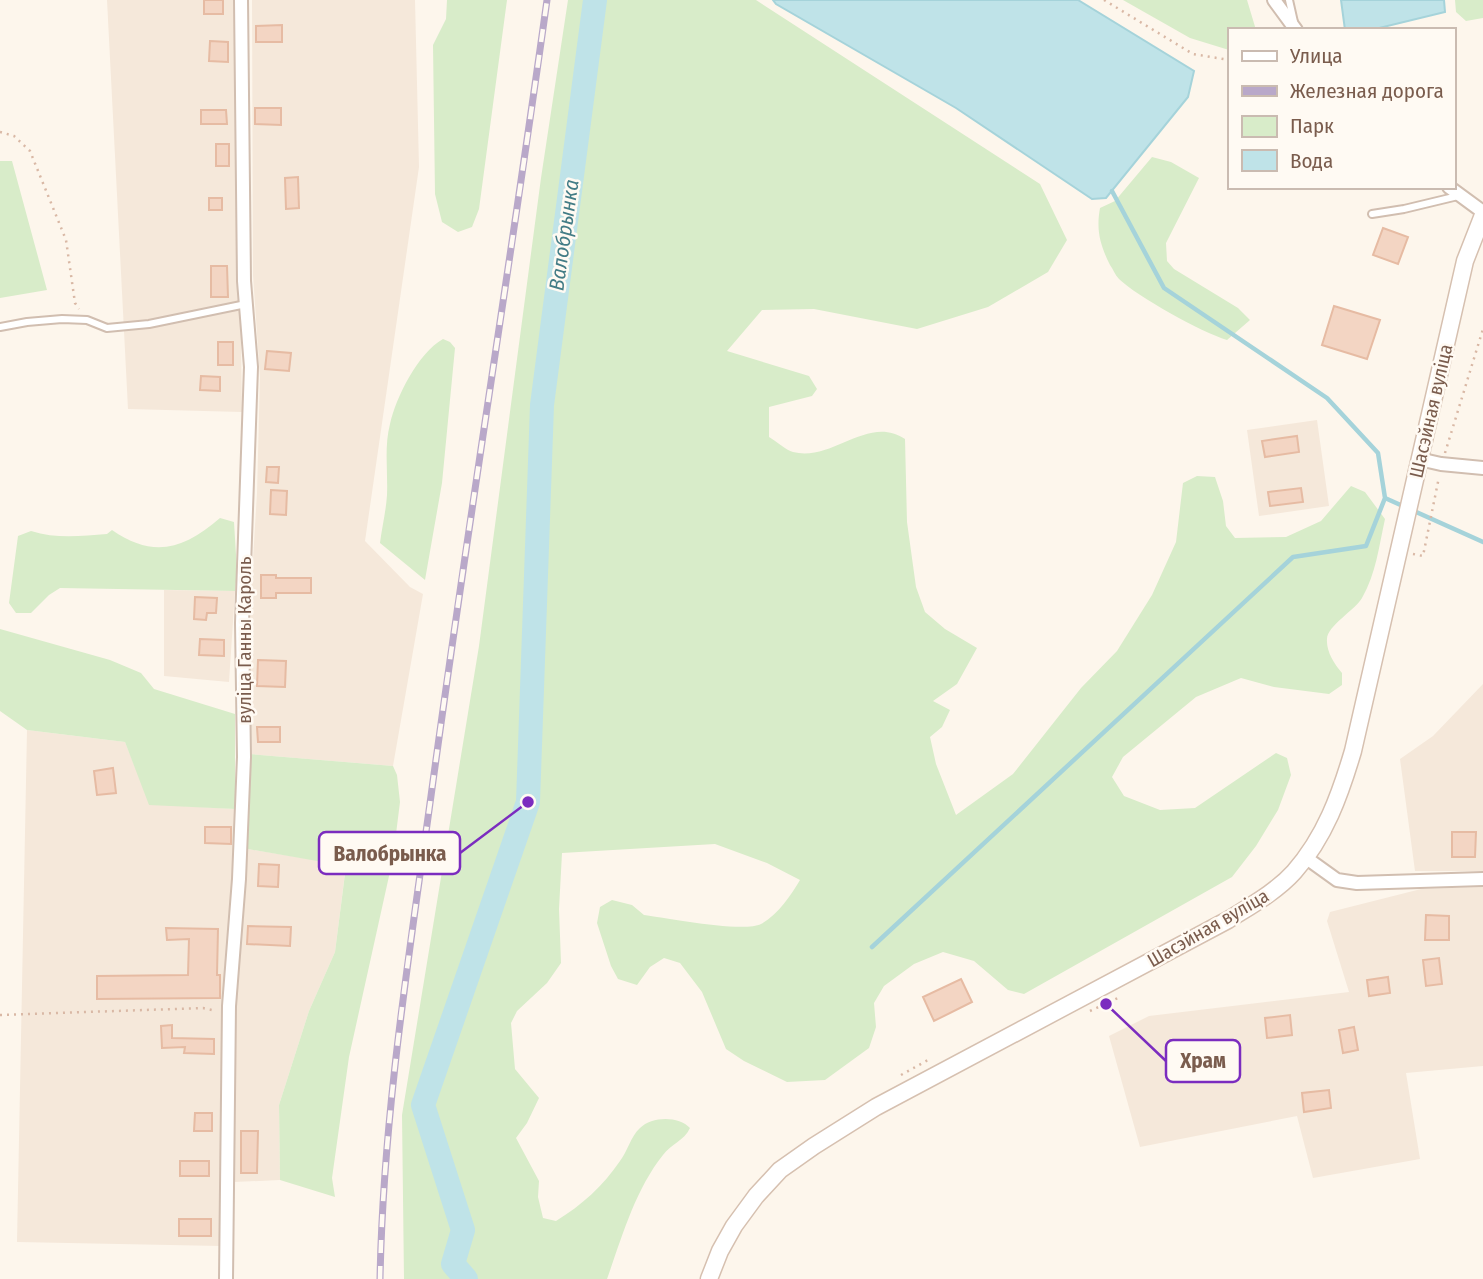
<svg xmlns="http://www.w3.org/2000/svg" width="1483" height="1279" viewBox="0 0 1483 1279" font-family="'Fira Sans Condensed',sans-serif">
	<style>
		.residential { fill: #f5e8da }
		.green { fill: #d8ecc9 }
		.water { fill: #bfe3e8; stroke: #a5d3da; stroke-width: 2 }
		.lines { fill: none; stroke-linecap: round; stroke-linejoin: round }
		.stream { stroke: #a5d3da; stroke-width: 4.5 }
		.river { stroke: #bfe3e8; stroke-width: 24 }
		.building { fill: #f3d5c3; stroke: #e6bba3; stroke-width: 2 }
		.lane-casing { stroke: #d1beb0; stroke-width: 10 }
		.street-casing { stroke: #d1beb0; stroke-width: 16 }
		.secondary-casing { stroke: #d6c0b0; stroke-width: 19 }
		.path { stroke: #d9b8a5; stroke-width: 2.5; stroke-dasharray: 2 5; stroke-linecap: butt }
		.lane { stroke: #fff; stroke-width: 6 }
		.street { stroke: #fff; stroke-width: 12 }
		.secondary { stroke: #fff; stroke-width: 16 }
		.rail-casing { stroke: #b9a8c9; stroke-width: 7 }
		.rail { stroke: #fffaf3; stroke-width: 4.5; stroke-dasharray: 13; stroke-linecap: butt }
		.labels { text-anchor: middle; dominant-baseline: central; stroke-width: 5; stroke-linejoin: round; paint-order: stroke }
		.street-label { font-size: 19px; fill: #7a5c4d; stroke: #fffaf3 }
		.water-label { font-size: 21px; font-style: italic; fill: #437c86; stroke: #fffaf3 }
		.leader { fill: none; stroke: #7b2cbf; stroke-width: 2.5 }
		.callout-dot { fill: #7b2cbf; stroke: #fffaf3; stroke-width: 2.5 }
		.callout { fill: #fffaf3; stroke: #7b2cbf; stroke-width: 2.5 }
		.callout-label { font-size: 21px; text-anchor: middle; font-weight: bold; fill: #7a5c4d }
	</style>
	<rect width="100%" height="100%" fill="#fdf6ec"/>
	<path class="residential" d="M107,0H236L242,412L128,409Z
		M252,0H415L419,167L365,541L410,587L423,594L393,766L249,754L250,609L257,493L260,377L253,275Z
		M1317,420L1329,506L1259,516L1247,430Z
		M164,590L235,591L229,682L164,676Z
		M1483,684V871H1415L1400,759L1433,736Z
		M27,730L125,742L150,804L235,809L233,876L221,1025V1246L17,1242Z
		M248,849L346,865L335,952L309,1011L279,1105L280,1180L234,1182V1018Z
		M1483,887V1066L1406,1073L1420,1159L1313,1178L1297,1116L1140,1147L1109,1036L1149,1016L1349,992L1327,921L1330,912L1421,889Z"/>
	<path class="green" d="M447,0H507L479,209L472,227L458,232L442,222L435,194L433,45L446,19Z
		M568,0H756L1040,184L1067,240L1048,272L988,307L917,329L814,309L762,310L727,351L809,376L817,389L812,396L769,407V437C776,441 786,450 793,452C833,462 868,414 905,439L907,522L916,587L925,612L945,629L977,648L957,684L933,701L950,710L942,727L930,737L936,764L956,815L1013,774L1081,688L1117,651L1152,595L1176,542L1183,483L1197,476L1215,477L1223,501L1226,526L1235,538L1286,537L1321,521L1351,486L1365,492L1385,519C1379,546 1376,574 1362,598C1355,610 1327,626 1327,639C1326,651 1334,664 1342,673V685L1329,694L1274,687L1241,678L1196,697L1123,757L1112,777L1124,796L1160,810L1195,808L1276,753L1287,758L1291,775L1278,810L1256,846L1232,877L1024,994L1008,990L974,961L943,952L914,964L884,986L874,1003L876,1027L869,1048L825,1080L787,1082L744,1061L726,1049L702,992L680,963L664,958L650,967L637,985L618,979L611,966L597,923L600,907L612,900L632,905L644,915C667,918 743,933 761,924C778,915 791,895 800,880L767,863L715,844L562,853L559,909L561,963L547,983L517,1011L511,1023L515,1069L539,1098L527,1123L516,1138L539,1181L538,1197L543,1218L556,1221C582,1205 603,1186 620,1161C627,1152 631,1136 640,1128C652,1116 679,1116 690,1128C684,1141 671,1144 663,1155C635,1190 622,1237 607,1279H404L402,1115L479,646L541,178Z
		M1123,0H1247L1256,30H1229V50L1190,38Z
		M1455,0H1483V18L1466,21L1456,12Z
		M1152,157L1171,162L1199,178L1166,243L1167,261L1174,269L1238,308L1250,320L1227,340C1201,332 1138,297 1119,279C1115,275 1113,269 1110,265C1100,245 1096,230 1100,208L1115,201Z
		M0,161H12L47,290L0,298Z
		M443,339L450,342L455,348L442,483L425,580L380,543C382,527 386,511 387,495C388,471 384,447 390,424C396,397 418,353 443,339Z
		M220,518L234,522L237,571L235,591L60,588L49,595L31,613H16L9,603L18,536L31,531C56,539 81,536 107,534L112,530C154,559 184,549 220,518Z
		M0,629L110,660L141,673L154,689L235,714V809L149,805L125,742L27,730L0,711Z
		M249,754L393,766L397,775L400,802L393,858L349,1057L332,1178L335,1197L280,1180L279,1105L309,1011L335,952L346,866L248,849Z"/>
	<path class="water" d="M773,0H1078L1194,71L1188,97L1106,198L1092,199L956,108L776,4Z
		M1341,0H1444L1445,12L1371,30H1345Z"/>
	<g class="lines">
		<path class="stream" d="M1112,191L1164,288L1327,398L1378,453L1385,498L1483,542
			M872,947L1293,557L1366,546L1385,498"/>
		<path class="river" d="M466,1279L453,1264L463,1230L423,1105L528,802L542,405L595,0"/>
	</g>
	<path class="building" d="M204,0H223V14H204Z
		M282,25V42H256V26Z
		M210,41L228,42V62L209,61Z
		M255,108H281V125L255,124Z
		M201,110H226L227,124H201Z
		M216,144H229V166H216Z
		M298,177L299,208L286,209L285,178Z
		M209,198H222V210H209Z
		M1383,228L1408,237L1398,264L1373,255Z
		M211,266H227L228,297H211Z
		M1334,306L1380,320L1367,359L1322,345Z
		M218,342H233V365H218Z
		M267,351L291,353L289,371L265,369Z
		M201,376L220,377V391L200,390Z
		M1297,436L1299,452L1265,457L1262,441Z
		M267,467H279L278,483L266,482Z
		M1301,488L1303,502L1270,506L1268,492Z
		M271,490L287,491L286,515L270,514Z
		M261,575H276V578H311V593H276V598H261Z
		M195,597L217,598L216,613H207L206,620L194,619Z
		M200,639L224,640V656L199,655Z
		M258,660L286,661L285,687L257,686Z
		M257,727H280V742H258Z
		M113,768L116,793L97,795L94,771Z
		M205,827H231V844L205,843Z
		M1452,832H1476L1475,857H1452Z
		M259,864L279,865L278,887L258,886Z
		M1426,915L1449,916V940H1425Z
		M248,926L291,927L290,946L247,944Z
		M166,928L218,929L217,975H220V998L97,999V976L188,975L189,939L167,940Z
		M1439,958L1442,984L1426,986L1423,960Z
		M1388,977L1390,993L1369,996L1367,980Z
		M961,979L972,1002L934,1021L923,997Z
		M1290,1015L1292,1035L1267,1038L1265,1018Z
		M172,1025V1038L214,1039V1054L184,1053L185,1047L162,1048L161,1026Z
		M1354,1027L1358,1050L1343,1053L1339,1030Z
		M1329,1090L1331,1108L1304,1112L1302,1093Z
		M195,1113H212V1131H194Z
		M241,1131H258L257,1173H241Z
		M180,1161H209V1176H180Z
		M179,1219H211V1236H179Z"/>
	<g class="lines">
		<defs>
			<path id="lane" d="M1289,0L1294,22
				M1372,214L1404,209L1458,196
				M0,327L27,322L62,319L87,320L107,328L149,324L246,304"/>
			<path id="street" d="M1274,0L1296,30
				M1449,187L1483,212
				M1419,459L1441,464L1483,468
				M1305,857L1337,880L1357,883L1483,879
				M226,1279L229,1006L239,879L244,757L242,623L251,367L244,281L241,0"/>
			<path id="secondary" d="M709,1279L720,1251L734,1226L756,1196L780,1170L814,1146L876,1107L1228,920C1250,906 1276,892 1294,872C1325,837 1340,795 1353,751L1465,261L1483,215"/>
		</defs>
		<use href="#lane" class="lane-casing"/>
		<use href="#street" class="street-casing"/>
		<use href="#secondary" class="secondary-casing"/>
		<path class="path" d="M1104,0L1193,54L1229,60
			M0,132L14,136L30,151L66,240L75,303L79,309
			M1445,453L1483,329
			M1413,554L1423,556L1439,477
			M1090,1011L1118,998
			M0,1015L203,1008L216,1011
			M901,1075L928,1060"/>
		<use href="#lane" class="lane"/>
		<use href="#street" class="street"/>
		<use href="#secondary" class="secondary"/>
		<defs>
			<path id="rail" d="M380,1279C383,1117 409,956 431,796C467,530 510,266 547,0"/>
		</defs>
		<use href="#rail" class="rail-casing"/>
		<use href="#rail" class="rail"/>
	</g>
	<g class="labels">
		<g class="street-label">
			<text transform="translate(1431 411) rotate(-77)">Шасэйная вуліца</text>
			<text transform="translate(244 640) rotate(-90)">вуліца Ганны Кароль</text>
			<text transform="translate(1208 928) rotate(-30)">Шасэйная вуліца</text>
		</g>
		<g class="water-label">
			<text transform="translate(564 235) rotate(-82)">Валобрынка</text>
		</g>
	</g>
	<path class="leader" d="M528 802L460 853M1106 1004L1166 1061"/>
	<g class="callout-dot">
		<circle cx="528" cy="802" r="7"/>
		<circle cx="1106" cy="1004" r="7"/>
	</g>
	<g class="callout">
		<rect x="319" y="832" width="141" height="42" rx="7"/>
		<rect x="1166" y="1040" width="74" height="42" rx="7"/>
	</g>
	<g class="callout-label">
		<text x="390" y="861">Валобрынка</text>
		<text x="1203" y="1068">Храм</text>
	</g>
	<rect x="1228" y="28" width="228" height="161" fill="#fffaf3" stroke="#cabbb1" stroke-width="2"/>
	<rect x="1242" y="51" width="35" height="10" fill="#ffffff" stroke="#cabbb1" stroke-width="2"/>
	<text x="1290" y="63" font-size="21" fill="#7a5c4d">Улица</text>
	<rect x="1242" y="86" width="35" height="10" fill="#b9a8c9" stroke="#cabbb1" stroke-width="2"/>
	<text x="1290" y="98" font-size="21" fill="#7a5c4d">Железная дорога</text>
	<rect x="1242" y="116" width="35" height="21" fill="#d8ecc9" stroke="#cabbb1" stroke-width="2"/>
	<text x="1290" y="133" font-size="21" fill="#7a5c4d">Парк</text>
	<rect x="1242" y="150" width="35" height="21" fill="#bfe3e8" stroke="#cabbb1" stroke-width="2"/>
	<text x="1290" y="168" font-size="21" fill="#7a5c4d">Вода</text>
</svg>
